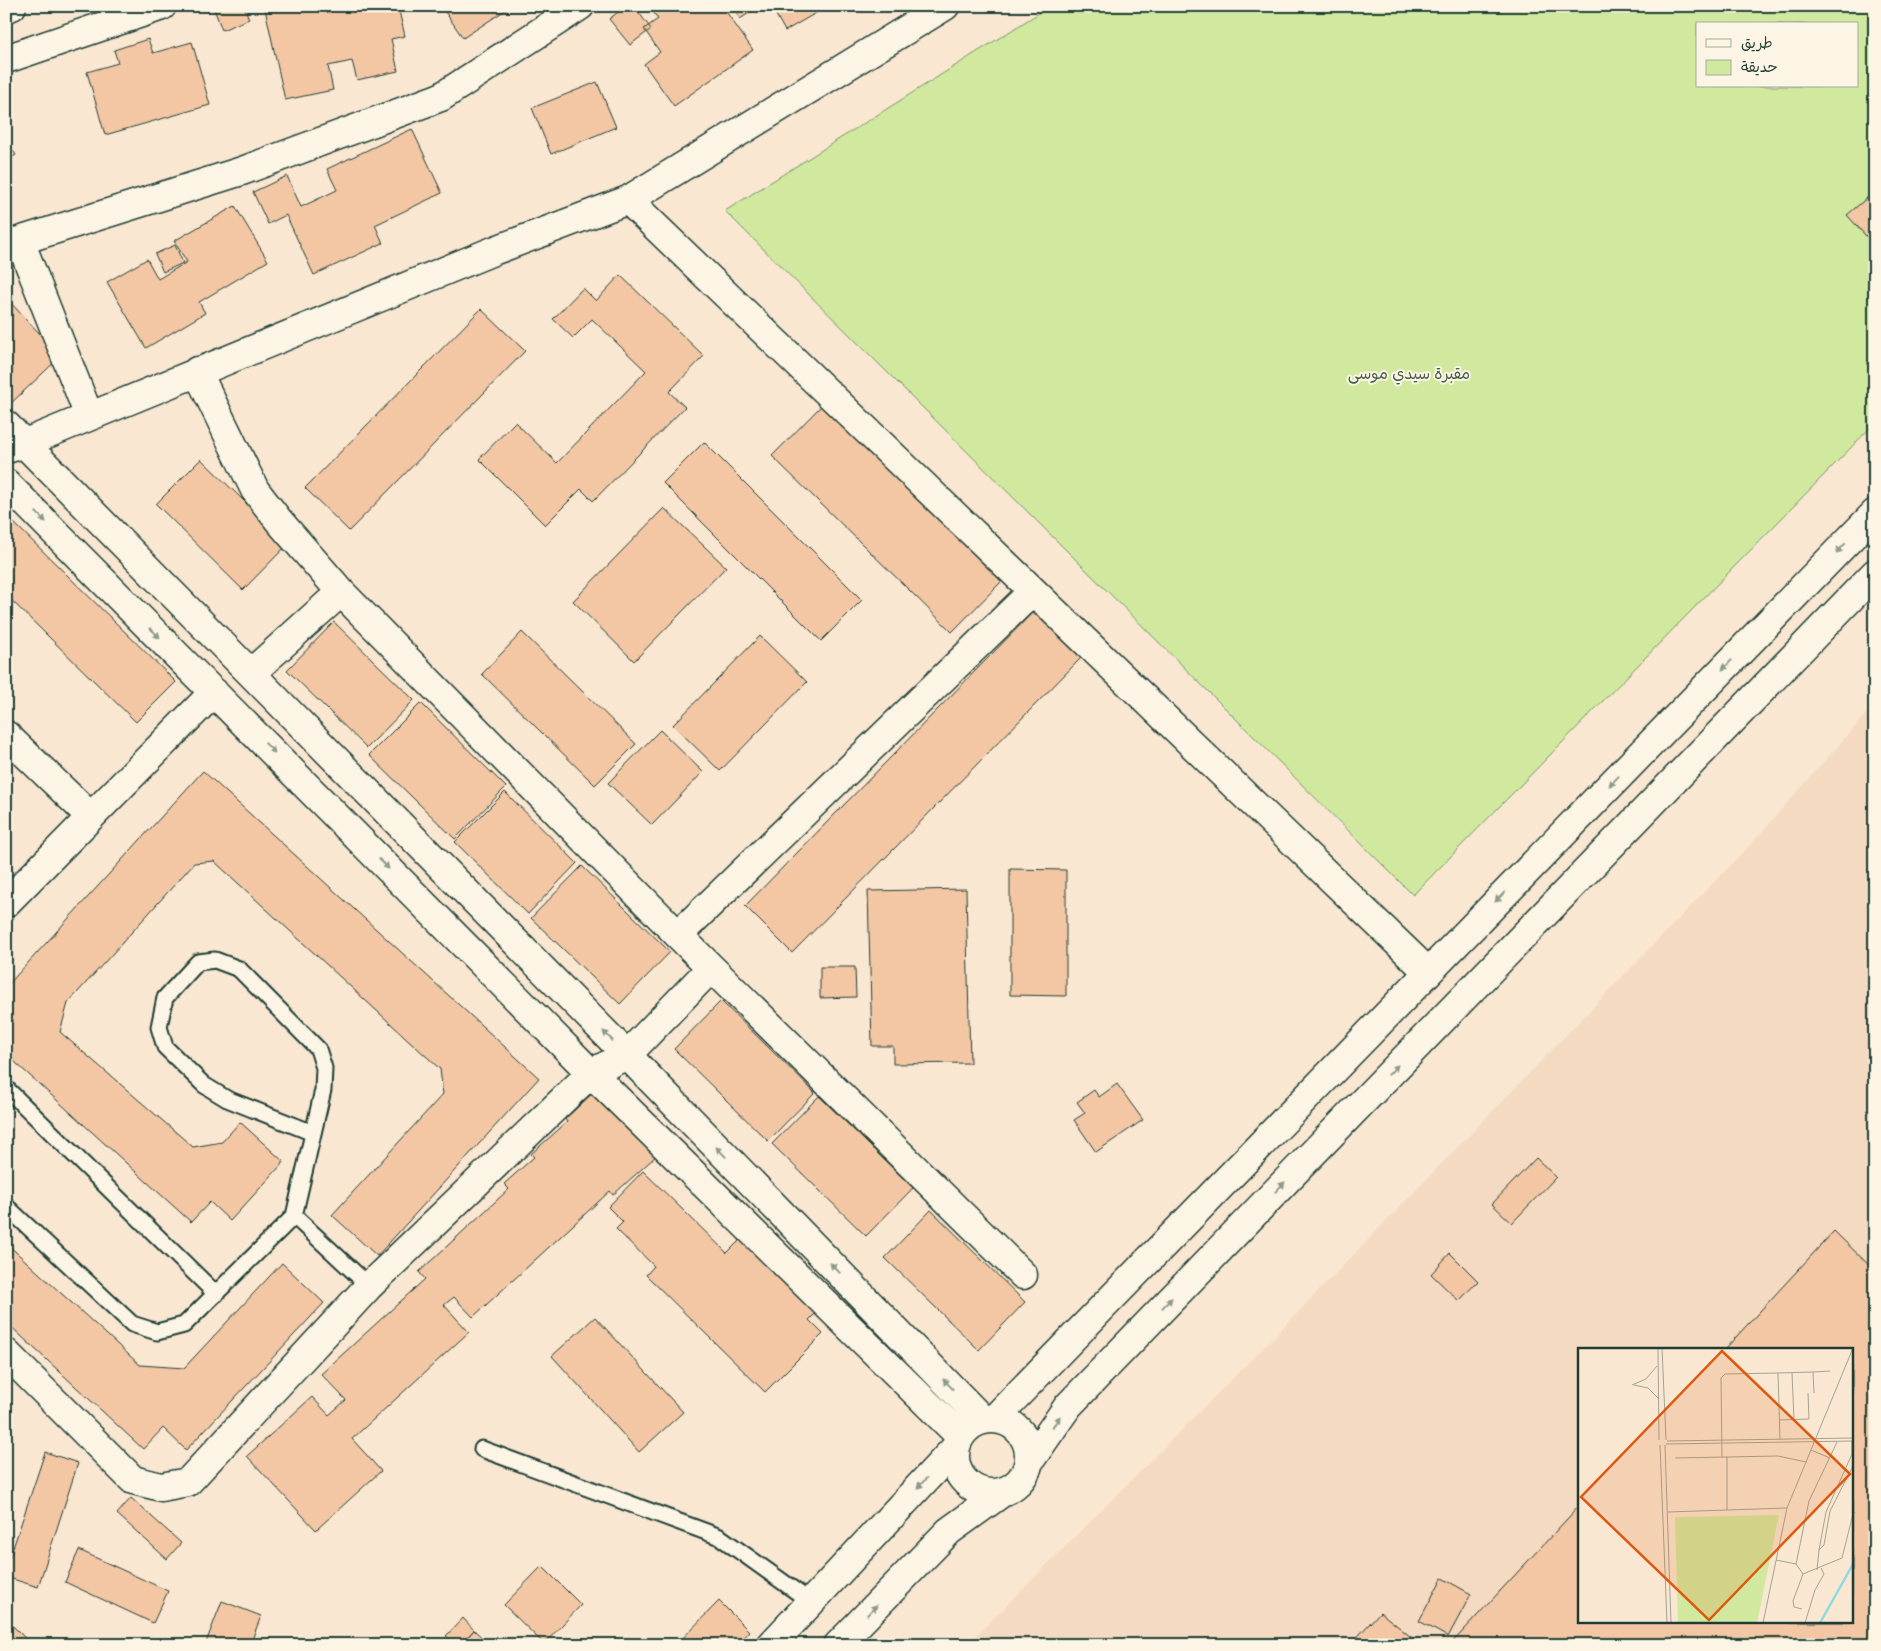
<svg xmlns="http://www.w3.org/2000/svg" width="1881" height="1651" viewBox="0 0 1881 1651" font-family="Sriracha,'Playpen Sans Arabic',sans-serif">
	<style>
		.built { fill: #f4dac1; fill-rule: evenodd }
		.green { fill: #d0e99f; stroke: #78936a; fill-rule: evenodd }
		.building { fill: #f4c7a4; stroke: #1f3d34 }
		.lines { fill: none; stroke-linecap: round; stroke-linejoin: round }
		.service-casing { stroke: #1f3d34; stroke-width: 19 }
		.minor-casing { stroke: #1f3d34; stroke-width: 31 }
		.trunk-casing { stroke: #1f3d34; stroke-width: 31 }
		.service { stroke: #fcf5e5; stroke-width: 15 }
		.minor { stroke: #fcf5e5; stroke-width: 28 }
		.trunk { stroke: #fcf5e5; stroke-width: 28 }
		.oneway { fill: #8e998c }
		.labels { text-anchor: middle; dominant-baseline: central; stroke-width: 4; stroke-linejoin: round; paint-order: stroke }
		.park-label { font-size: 16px; fill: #425f49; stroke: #fcf5e5 }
		.inset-river { fill: none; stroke: #8adbe4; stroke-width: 2.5 }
		.inset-road { fill: none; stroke: #a2a393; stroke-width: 1 }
		.view { fill: #de580e; fill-opacity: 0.15; stroke: #de580e; stroke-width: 2.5 }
		.inset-edge { fill: none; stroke: #1f3d34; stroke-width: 2.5 }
	</style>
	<rect width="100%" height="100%" fill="#fae7d2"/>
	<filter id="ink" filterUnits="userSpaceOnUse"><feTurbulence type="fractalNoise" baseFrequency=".02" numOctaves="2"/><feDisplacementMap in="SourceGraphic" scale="10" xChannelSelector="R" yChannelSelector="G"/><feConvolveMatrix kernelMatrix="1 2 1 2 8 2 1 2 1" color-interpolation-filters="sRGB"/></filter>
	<g filter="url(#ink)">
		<path class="built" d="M1875,704V1645H967L1270,1341L1751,844ZM1580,1350H1852V1622H1580Z"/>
		<path class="green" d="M1050,6H1875V423L1413,895L725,211ZM1697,24H1857V86H1697Z"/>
		<path class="building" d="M213,6H244L249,19L222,30Z
			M276,6H385L386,10L398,7L405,36L391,39L398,71L357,80L352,61L328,66L333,90L285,100L265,9Z
			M441,6H505L507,9L463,38Z
			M626,6H634L651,29L630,45L609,19Z
			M649,6H722L753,50L674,106L644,64L660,52L644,29L658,19Z
			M733,6H760L740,19Z
			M771,6H828L785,31Z
			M148,39L153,53L192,42L210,105L105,135L87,72L118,63L114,50Z
			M597,82L616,127L551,154L532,108Z
			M412,129L442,193L375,225L383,243L314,275L286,215L268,224L253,192L287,176L301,207L337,190L327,169Z
			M6,140L16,155L6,161Z
			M6,179L11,187L6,190Z
			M1875,191V246L1847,215Z
			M235,206L268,261L199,302L205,313L146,348L107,282L147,259L158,279L187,262L174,241Z
			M175,245L183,263L163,272L155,254Z
			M620,275L704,356L669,392L685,407L593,501L581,489L545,525L479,459L515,422L557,463L646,371L592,319L573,338L553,319L583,288L596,301Z
			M6,298L61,356L6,408Z
			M481,309L525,351L349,531L305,488Z
			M823,404L1002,581L952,632L772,456Z
			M704,442L862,600L821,641L663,483Z
			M201,459L288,544L243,590L156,504Z
			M664,508L726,567L634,661L573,601Z
			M10,519L176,682L136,722L6,595V522Z
			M1034,611L1081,658L792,953L745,906Z
			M334,622L414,700L367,748L287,670Z
			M522,632L636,744L595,785L482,674Z
			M760,636L807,682L720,771L673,725Z
			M421,703L506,787L455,839L369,755Z
			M660,730L703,772L652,825L608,783Z
			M203,771L539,1078L377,1256L332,1215L443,1094L440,1069L214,861L194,863L68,1003L60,1032L193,1147L222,1142L240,1122L284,1162L230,1221L210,1202L191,1222L6,1054V987Z
			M505,792L577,863L528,914L455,842Z
			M582,866L670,952L620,1004L531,918Z
			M1010,869L1066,870V996L1010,995Z
			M966,889L970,1063L893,1064V1046H872L868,891Z
			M820,967H855L856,997L820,998Z
			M721,1001L815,1093L768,1141L674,1049Z
			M1117,1084L1143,1120L1096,1152L1074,1120L1085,1113L1077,1102L1094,1090L1099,1097Z
			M596,1090L656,1156L613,1195L610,1191L473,1317L454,1297L444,1305L469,1332L352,1439L381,1471L316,1530L247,1456L312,1397L329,1415L346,1400L321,1374L425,1279L419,1272L509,1189L504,1184L534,1157L531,1154L567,1122L565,1119Z
			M819,1096L913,1188L866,1236L772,1144Z
			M1536,1158L1556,1177L1512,1223L1492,1204Z
			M643,1171L727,1253L743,1237L818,1311L809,1320L823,1334L765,1392L646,1275L654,1266L616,1229L623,1222L608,1207Z
			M931,1210L1025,1302L979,1350L885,1258Z
			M1834,1231L1875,1271V1645H1450L1580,1505V1622H1852V1350H1724Z
			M6,1243L140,1365L184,1368L282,1263L324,1303L186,1450L163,1428L143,1449L6,1322Z
			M1450,1253L1478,1281L1459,1301L1431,1274Z
			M595,1317L683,1412L639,1452L552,1356Z
			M45,1452L78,1463L38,1587L6,1577V1569Z
			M131,1498L181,1543L167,1559L117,1514Z
			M79,1550L168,1591L153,1623L65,1582Z
			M542,1566L581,1605L544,1644L504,1605Z
			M1442,1578L1471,1594L1448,1637L1419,1621Z
			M222,1601L261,1616L250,1645H205Z
			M719,1601L749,1631L736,1645H676Z
			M1380,1612L1421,1645H1350Z
			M463,1618L474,1630L460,1645H455L446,1636Z
			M10,1623L32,1645H6V1628Z
			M474,1630L490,1645H460Z"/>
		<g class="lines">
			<defs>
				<path id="service" d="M6,1088L216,1294
					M6,1206L132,1324L157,1332L184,1325L294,1216L323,1090L324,1068L318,1049L239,969L215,960L198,962L165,998L159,1027L165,1047L204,1085L227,1099L313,1133
					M294,1216L369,1286
					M482,1449L720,1537L811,1602"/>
				<path id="minor" d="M6,8L12,6
					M6,59L162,6
					M628,200L1428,972
					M20,241L89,416
					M6,245L242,171L441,97L580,6
					M197,371L255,490L279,521L341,592L678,935L1023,1275
					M6,425L627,1055L982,1419
					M10,448L25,443L493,251L628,200L945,6
					M6,483L591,1073L960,1436
					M251,673L341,592
					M6,735L91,817
					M6,903L214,692
					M678,935L1033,591
					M6,1353L133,1480L161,1487L188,1482L369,1286L591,1073L627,1055L711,968"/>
				<path id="trunk" d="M995,1418L1875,513
					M955 1456a37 37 0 1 1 74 0a37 37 0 1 1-74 0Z
					M1029,1462L1068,1406L1875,573
					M771,1645L955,1448
					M838,1645L949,1531L1003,1492"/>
			</defs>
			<use href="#service" class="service-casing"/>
			<use href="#minor" class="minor-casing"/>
			<use href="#trunk" class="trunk-casing"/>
			<use href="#service" class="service"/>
			<use href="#minor" class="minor"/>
			<use href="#trunk" class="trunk"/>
		</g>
		<defs><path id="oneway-solid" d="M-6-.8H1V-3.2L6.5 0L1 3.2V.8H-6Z" transform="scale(1.25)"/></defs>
		<g class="oneway">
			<use href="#oneway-solid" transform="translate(41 517) rotate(45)"/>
			<use href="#oneway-solid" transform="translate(1841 548) rotate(134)"/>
			<use href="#oneway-solid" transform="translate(155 633) rotate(45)"/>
			<use href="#oneway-solid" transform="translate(1727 665) rotate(134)"/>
			<use href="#oneway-solid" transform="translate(270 748) rotate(45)"/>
			<use href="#oneway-solid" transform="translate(1614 781) rotate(134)"/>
			<use href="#oneway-solid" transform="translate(384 864) rotate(45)"/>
			<use href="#oneway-solid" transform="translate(1500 897) rotate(134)"/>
			<use href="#oneway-solid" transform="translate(608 1036) rotate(-135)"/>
			<use href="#oneway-solid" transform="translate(1393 1070) rotate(-46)"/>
			<use href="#oneway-solid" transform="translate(721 1152) rotate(-134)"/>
			<use href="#oneway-solid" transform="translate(1280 1187) rotate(-46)"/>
			<use href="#oneway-solid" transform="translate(835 1268) rotate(-134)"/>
			<use href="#oneway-solid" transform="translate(1167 1303) rotate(-46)"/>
			<use href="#oneway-solid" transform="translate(948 1384) rotate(-134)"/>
			<use href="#oneway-solid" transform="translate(1056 1422) rotate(-55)"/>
			<use href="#oneway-solid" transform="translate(922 1483) rotate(133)"/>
			<use href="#oneway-solid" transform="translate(872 1610) rotate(-46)"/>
		</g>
	</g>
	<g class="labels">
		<g class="park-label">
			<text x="1409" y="373">مقبرة سيدي موسى</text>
		</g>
	</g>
	<g transform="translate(1578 1348)">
		<rect width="275" height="275" fill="#fae7d2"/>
		<path d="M201,167L179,275H100L97,169Z" fill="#d0e99f"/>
		<path class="inset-river" d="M242,275L275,216"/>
		<path class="inset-road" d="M80,0L81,92M84,0L88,92M235,24L252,23M200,25L235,24L236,45M214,25L216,72M54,37L68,31L79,18M56,37L70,40L81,51M202,72L231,71L230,45M89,93L275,90M274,93V106L248,164L241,202L246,197L252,163L275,118M88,96L275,93M82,97L89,275M87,97L93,275M233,102L252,110M144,109L143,30L147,26L200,25L202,91M149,109V162M97,110L200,108L228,114M90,164L209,160M198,212L218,216M239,222L241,202M225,226L218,216L231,153L259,94M225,226L264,210L275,166M224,261L216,259L215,253L225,226M185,275L209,160L275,0M227,275L237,242L246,226L243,220"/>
		<path class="view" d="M144,3L272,126L131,272L3,149Z"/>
		<rect width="275" height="275" class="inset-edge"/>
	</g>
	<rect width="1881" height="1651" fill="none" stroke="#fcf5e5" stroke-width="25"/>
	<rect x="12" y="12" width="1856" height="1626" fill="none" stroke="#1f3d34" stroke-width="2" filter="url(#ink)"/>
	<rect x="1696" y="22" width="162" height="65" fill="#fcf5e5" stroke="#a4ab9e"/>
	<rect x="1706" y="39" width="25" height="8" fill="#fcf5e5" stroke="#a4ab9e"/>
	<text x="1741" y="48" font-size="15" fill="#1f3d34">طريق</text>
	<rect x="1706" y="60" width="25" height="15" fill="#d0e99f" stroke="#a4ab9e"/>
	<text x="1741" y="72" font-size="15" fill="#1f3d34">حديقة</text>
</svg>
